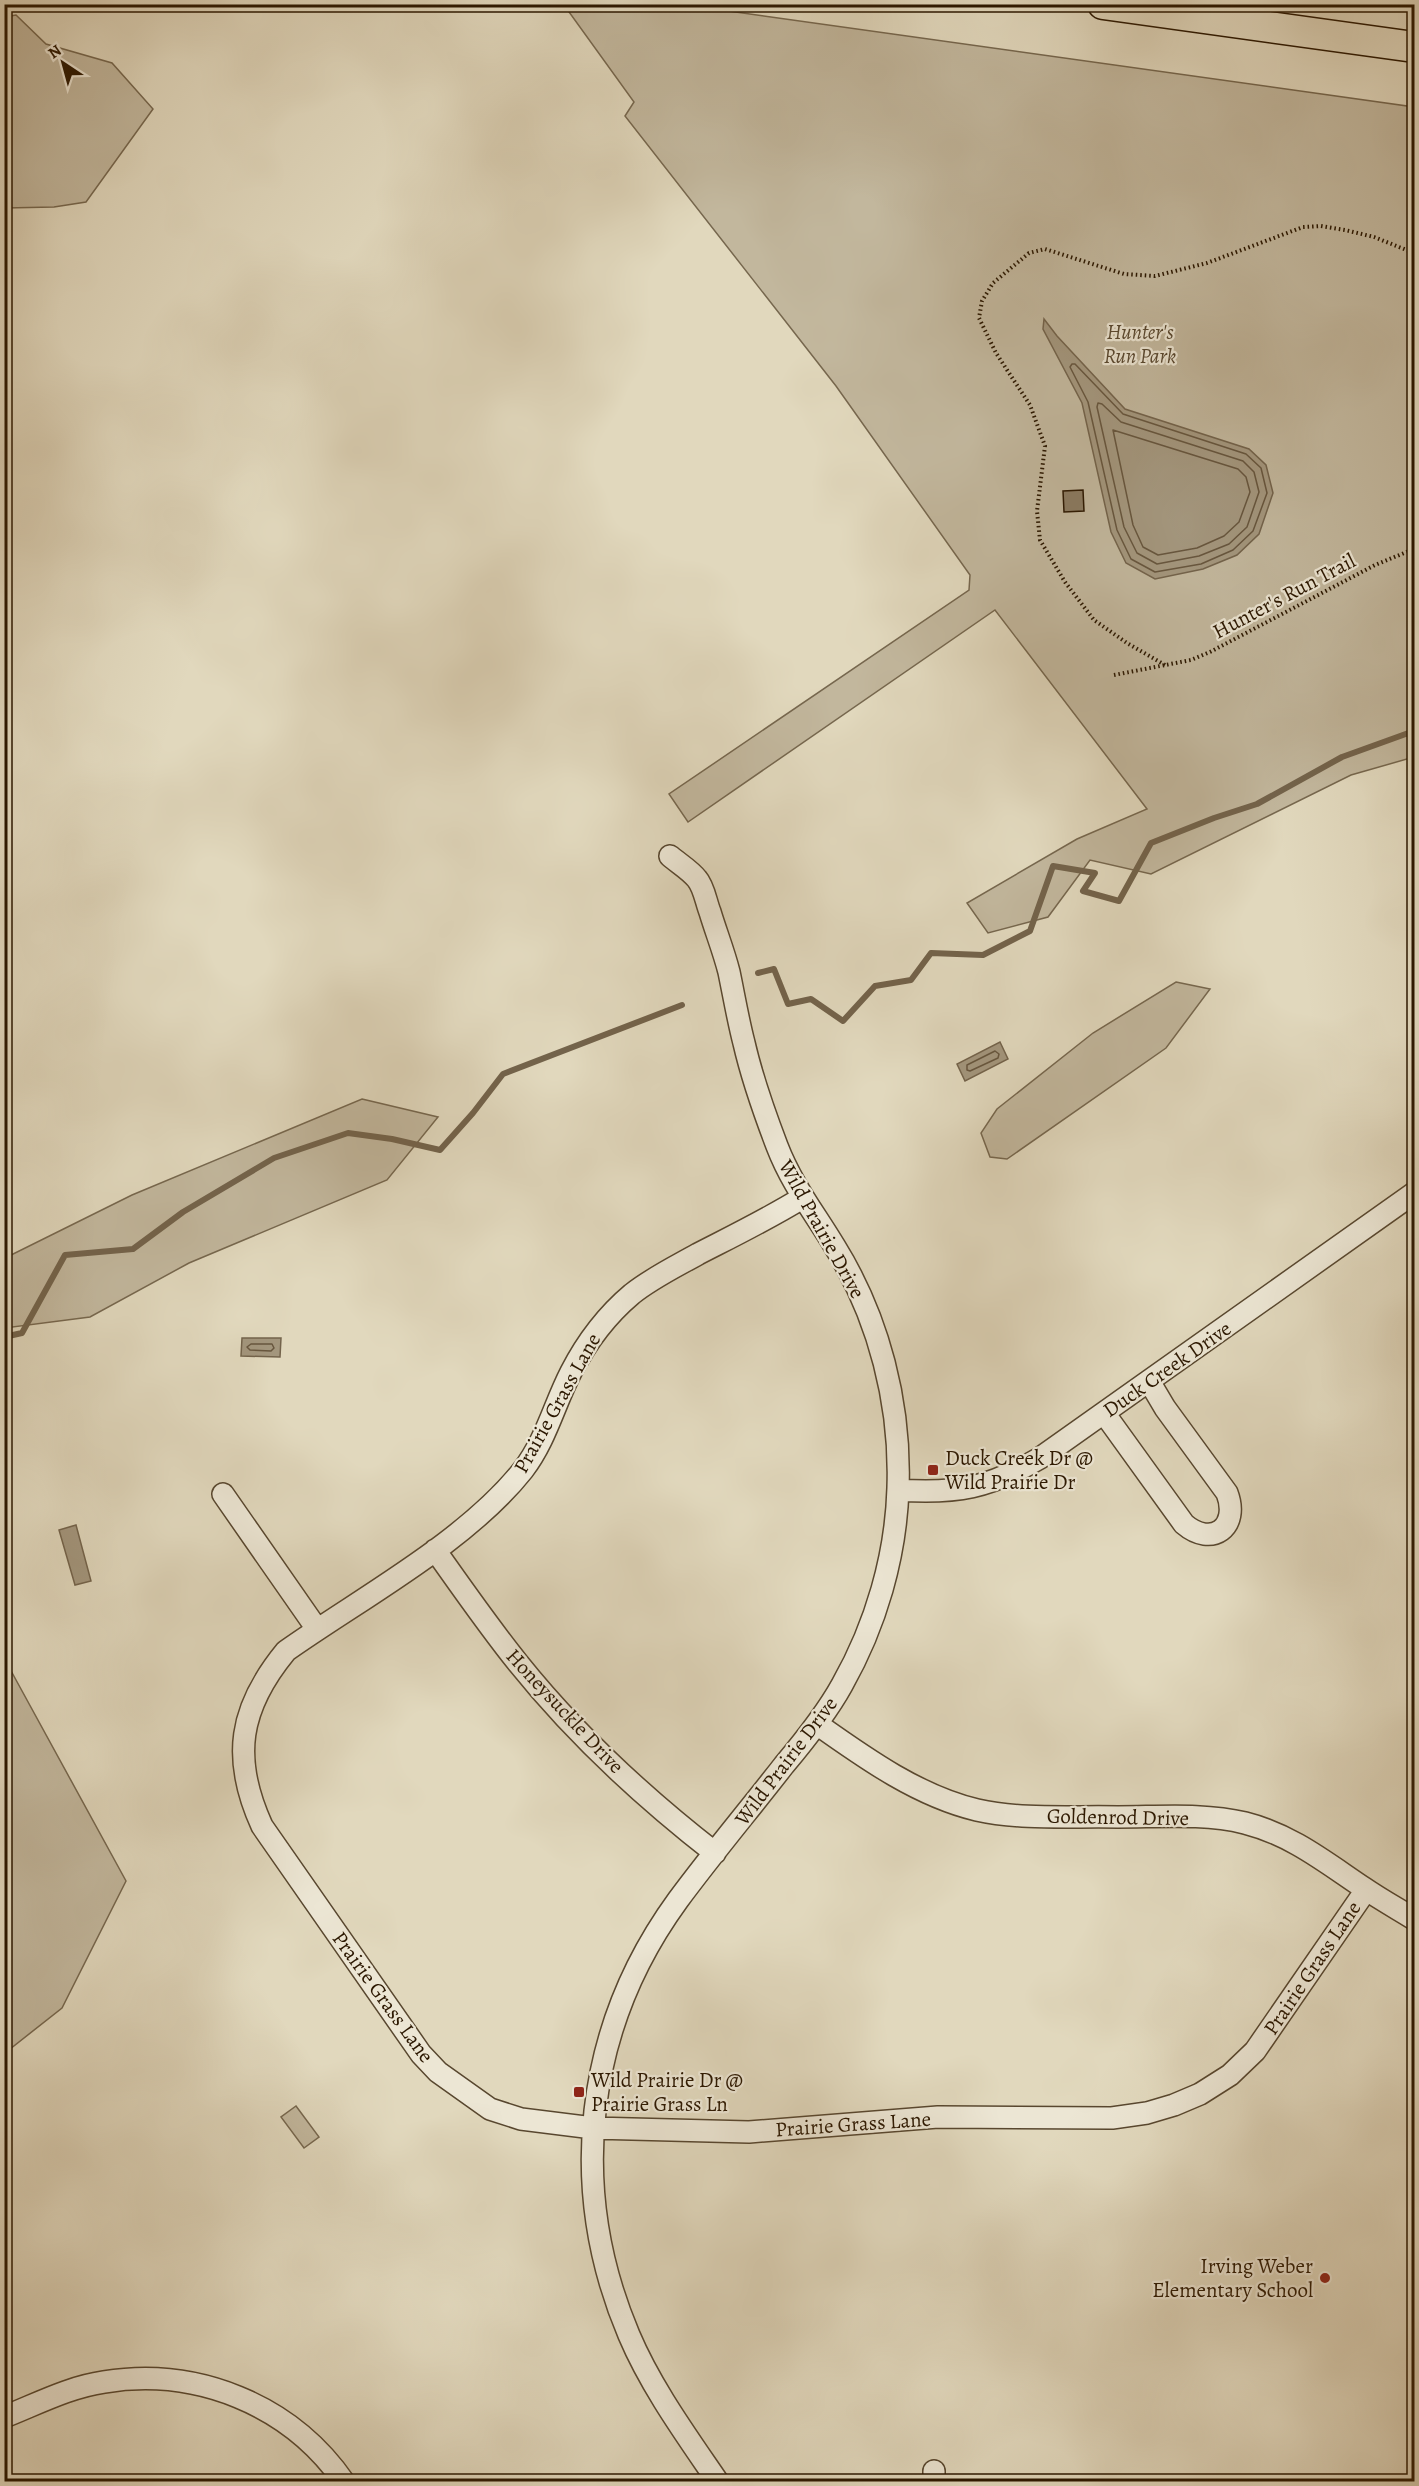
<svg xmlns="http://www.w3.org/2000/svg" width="1419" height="2486" viewBox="0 0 1419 2486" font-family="Alegreya,serif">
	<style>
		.green { fill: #c2b79d; stroke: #76674e; stroke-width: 1.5 }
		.water { fill: #a3967d; stroke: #73634b; stroke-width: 1.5 }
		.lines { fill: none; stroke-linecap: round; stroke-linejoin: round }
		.shore { stroke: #67563e; stroke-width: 1.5 }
		.stream { stroke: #73634b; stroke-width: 6 }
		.building { fill: #8a7b62; stroke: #2b1700; stroke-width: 1.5 }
		.minor-casing { stroke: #58472f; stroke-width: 24 }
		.highway-casing { stroke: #2b1700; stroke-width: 33 }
		.path { stroke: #2b1700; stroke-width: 4; stroke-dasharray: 1.5 3; stroke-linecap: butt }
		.minor { stroke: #ece6d4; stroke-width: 21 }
		.highway { stroke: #e1d8bd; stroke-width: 30 }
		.poi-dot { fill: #8f2418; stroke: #ece6d4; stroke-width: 2 }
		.labels { text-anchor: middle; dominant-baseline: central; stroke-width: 4.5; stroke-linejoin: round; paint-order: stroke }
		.park-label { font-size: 21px; font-style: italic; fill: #58472f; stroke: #ece6d4 }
		.street-label { font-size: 21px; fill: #2b1700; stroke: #ece6d4 }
		.poi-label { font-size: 21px; fill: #2b1700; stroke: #ece6d4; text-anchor: start }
	</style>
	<rect width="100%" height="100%" fill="#e1d8bd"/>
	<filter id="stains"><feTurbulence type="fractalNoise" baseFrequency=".00333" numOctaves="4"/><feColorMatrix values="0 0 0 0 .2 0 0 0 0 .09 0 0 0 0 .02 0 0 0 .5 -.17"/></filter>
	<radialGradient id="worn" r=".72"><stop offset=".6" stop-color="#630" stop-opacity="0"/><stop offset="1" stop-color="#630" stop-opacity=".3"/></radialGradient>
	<path class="green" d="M564,5H686L1414,107V757L1351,775L1151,874L1090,860L1048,917L988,933L967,903L1077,839L1147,809L995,610L688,822L669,794L969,590L970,575L836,386L625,116L634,102Z
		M16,15L46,44L112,63L153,109L86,202L54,207L5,208V17Z
		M1176,982L1210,989L1166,1048L1007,1159L990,1157L981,1133L997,1109L1093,1033Z
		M362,1099L438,1117L387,1180L189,1263L90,1317L5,1328V1258L132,1195Z
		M4,1658L126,1881L62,2008L5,2053Z
		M296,2106L319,2137L304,2148L281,2117Z"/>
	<path class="water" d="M1044,319L1057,336L1125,409L1249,449L1266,465L1273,493L1259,534L1237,555L1203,569L1155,579L1126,563L1111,532L1082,403L1043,329Z
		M1000,1042L1008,1059L965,1081L957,1064Z
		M242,1338H281L280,1357L241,1356Z
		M76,1525L91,1581L75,1585L59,1530Z"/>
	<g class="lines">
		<path class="shore" d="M1072,364H1075L1123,414L1246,454L1261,468L1267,493L1253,531L1233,550L1201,564L1155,572L1131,559L1117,530L1088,402L1070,367Z
			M1098,403L1102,404L1121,422L1243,461L1254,472L1259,492L1247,527L1229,544L1199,556L1157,564L1137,553L1124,527L1097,407Z
			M1113,430L1238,469L1246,477L1250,492L1239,522L1224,536L1197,548L1158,555L1143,547L1133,525Z
			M995,1051L999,1054L998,1058L970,1071L967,1070V1065Z
			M251,1344H272L274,1348L271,1351L250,1350L247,1347Z"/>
		<path class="stream" d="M758,973L774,969L788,1004L811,999L843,1021L875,986L911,980L931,953L983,955L1030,931L1053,866L1095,873L1083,891L1119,901L1151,843L1214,818L1257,804L1342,757L1414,731
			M4,1337L22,1333L65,1255L133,1249L183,1212L274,1158L348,1133L392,1139L440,1150L473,1113L503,1074L682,1005"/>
	</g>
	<path class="building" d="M1083,490L1084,511L1064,512L1063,491Z"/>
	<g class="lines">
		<defs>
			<path id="minor" d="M670,856C678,863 690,870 697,879C704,887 706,902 710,912C716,932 724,952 729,972C734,996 738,1020 744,1043C752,1078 764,1112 777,1146C792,1185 814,1212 835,1247C879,1318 901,1404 898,1488C896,1556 876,1625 842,1685C826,1714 805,1740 784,1765C749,1810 712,1854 678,1900C584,2029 567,2189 629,2335C651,2387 686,2435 718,2482
				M802,1198C768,1219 733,1236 698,1254C675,1267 652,1278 632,1294C607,1315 586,1343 571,1372C554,1405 546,1440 523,1470C466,1542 361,1598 286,1651C239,1708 231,1758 262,1826L421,2054L438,2072L490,2109L521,2119L593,2128L749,2132L938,2117L1112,2118L1147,2113L1174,2105L1200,2094L1230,2075L1255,2051L1366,1890
				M1104,1413L1184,1524C1212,1548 1240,1527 1227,1493L1165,1408L1149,1381
				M898,1490C957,1494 989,1488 1040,1458L1414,1193
				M223,1494L317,1629
				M435,1550C462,1588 489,1627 518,1663C575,1734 643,1797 715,1853
				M817,1724C865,1758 918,1796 977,1810C1022,1820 1071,1816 1118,1817C1160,1817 1204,1813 1245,1823C1292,1835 1325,1862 1364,1888C1380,1899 1398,1909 1414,1919
				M4,2417C37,2404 69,2387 104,2382C196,2367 290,2404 344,2482
				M934,2471V2482"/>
			<path id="highway" d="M1103,4L1414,47"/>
		</defs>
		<use href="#minor" class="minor-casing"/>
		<use href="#highway" class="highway-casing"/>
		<path class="path" d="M1165,665L1127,643L1094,620L1065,582L1040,540L1037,511L1045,446L1030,405L996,353L979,318L982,301L993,283L1029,253L1045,249L1124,274L1155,276L1207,263L1303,227L1321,226L1345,230L1374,237L1414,253
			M1114,675L1191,660L1210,652L1375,565L1414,549"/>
		<use href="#minor" class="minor"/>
		<use href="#highway" class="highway"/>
	</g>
	<g class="poi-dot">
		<rect x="927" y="1464" width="12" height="12" rx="3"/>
		<rect x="573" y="2086" width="12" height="12" rx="3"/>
		<circle cx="1325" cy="2278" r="6"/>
	</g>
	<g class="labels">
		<g class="park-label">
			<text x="1140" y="332">Hunter's<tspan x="1140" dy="24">Run Park</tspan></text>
		</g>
		<g class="street-label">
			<text transform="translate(1284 596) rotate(-28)">Hunter's Run Trail</text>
			<text transform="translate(822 1229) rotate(61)">Wild Prairie Drive</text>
			<text transform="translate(1167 1369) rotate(-35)">Duck Creek Drive</text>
			<text transform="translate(557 1403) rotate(-61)">Prairie Grass Lane</text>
			<text transform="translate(565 1711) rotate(47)">Honeysuckle Drive</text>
			<text transform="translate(786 1761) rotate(-53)">Wild Prairie Drive</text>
			<text transform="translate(1118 1817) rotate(1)">Goldenrod Drive</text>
			<text transform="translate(1312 1968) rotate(-56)">Prairie Grass Lane</text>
			<text transform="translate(383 1997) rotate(54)">Prairie Grass Lane</text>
			<text transform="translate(853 2124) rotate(-4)">Prairie Grass Lane</text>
		</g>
		<g class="poi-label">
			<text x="945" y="1458">Duck Creek Dr @<tspan x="945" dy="24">Wild Prairie Dr</tspan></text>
			<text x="591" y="2080">Wild Prairie Dr @<tspan x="591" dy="24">Prairie Grass Ln</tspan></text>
			<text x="1313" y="2266" text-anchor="end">Irving Weber<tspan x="1313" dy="24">Elementary School</tspan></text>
		</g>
	</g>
	<rect width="1419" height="2486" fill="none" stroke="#e1d8bd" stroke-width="24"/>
	<rect x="6" y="6" width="1407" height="2474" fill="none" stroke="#2b1700" stroke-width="3"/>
	<rect x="12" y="12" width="1395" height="2462" fill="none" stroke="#2b1700" stroke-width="1.5"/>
	<g transform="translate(63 63) rotate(324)" stroke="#ece6d4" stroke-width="4.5" paint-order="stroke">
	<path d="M0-4.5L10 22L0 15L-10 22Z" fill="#2b1700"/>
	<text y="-9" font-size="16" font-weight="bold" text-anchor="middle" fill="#2b1700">N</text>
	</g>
	<rect width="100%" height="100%" filter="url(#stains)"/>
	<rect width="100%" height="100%" fill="url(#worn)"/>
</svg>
